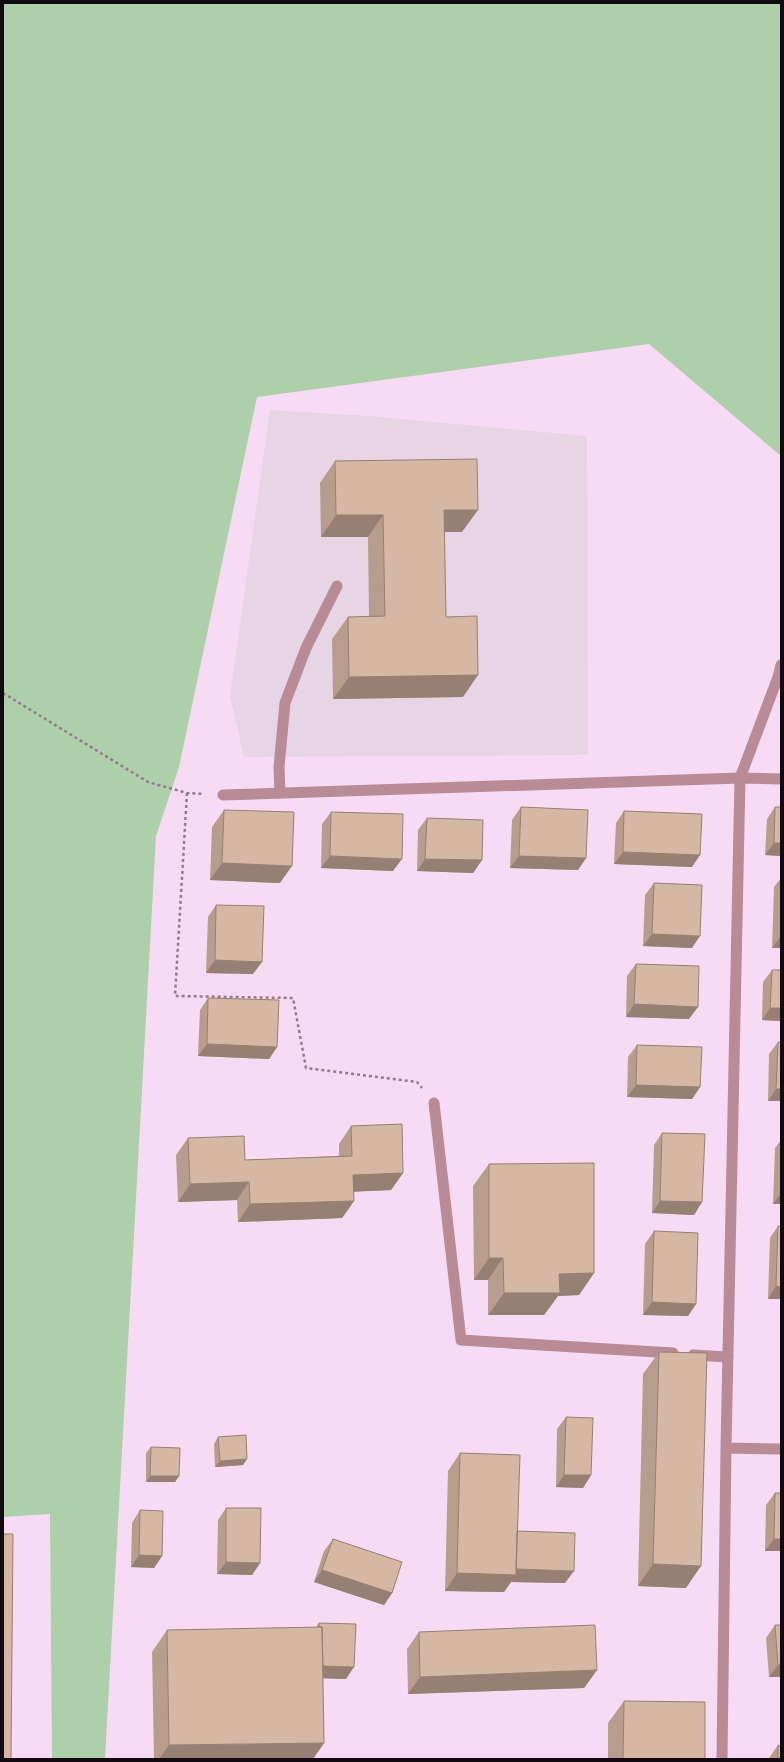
<svg xmlns="http://www.w3.org/2000/svg" width="784" height="1762" viewBox="0 0 784 1762" font-family="Arial,sans-serif">
	<style>
		.education { fill: #e7d5e5 }
		.green { fill: #adcfa9 }
		.lines { fill: none; stroke-linecap: round; stroke-linejoin: round }
		.path { stroke: #907c8d; stroke-width: 2.5; stroke-dasharray: 3 3; stroke-linecap: butt }
		.service { stroke: #b88b97; stroke-width: 11 }
		.minor { stroke: #b88b97; stroke-width: 11 }
		.wall { fill: #b89d8d }
		.shaded-wall { fill: #968073 }
		.building { fill: #d6b7a4; stroke: #968073 }
	</style>
	<rect width="100%" height="100%" fill="#f7dbf4"/>
	<path class="education" d="M270,410L369,416L587,436L588,755L244,757L230,696Z"/>
	<path class="green" d="M3,3H781V456L649,344L257,397L179,767L156,836L105,1759H52L50,1514L3,1517Z"/>
	<g class="lines">
		<path class="path" d="M3,693L148,782L187,793L204,794
			M187,793L175,996L293,998L306,1068L417,1082L422,1088"/>
		<path class="service" d="M740,778L778,677L781,665
			M280,793L279,767L285,703L306,648L337,586
			M434,1103L461,1340L673,1353
			M693,1355L728,1357"/>
		<path class="minor" d="M223,795L740,778L781,779
			M726,1448L781,1449
			M722,1759L726,1448L740,778"/>
	</g>
	<path class="wall" d="M335,461L462,532H444L446,617L463,697L333,699L332,639L348,617L369,616L368,537H321L320,483Z
		M521,807L586,858L578,870L510,868L512,820Z
		M775,807L781,856L765,855L767,819Z
		M224,810L280,883L210,880L212,827Z
		M624,811L692,867L614,864L616,823Z
		M331,812L393,871L321,868L322,824Z
		M427,818L482,860L473,873L417,871L418,830Z
		M781,878V948H772L774,887Z
		M654,883L692,948L643,946L645,895Z
		M216,905L253,974L206,973L208,917Z
		M636,964L689,1019L626,1017L627,976Z
		M772,970H781V1021L762,1020L763,982Z
		M208,998L277,1047L269,1059L198,1056L200,1010Z
		M778,1042H781V1101H768L769,1054Z
		M637,1045L700,1087L692,1099L627,1097L628,1057Z
		M351,1126L403,1173L391,1190L353,1192L354,1201L342,1218L238,1222L237,1200L178,1202L176,1155L188,1138L245,1160L339,1156V1144Z
		M662,1133L702,1202L694,1215L652,1213L654,1145Z
		M781,1140V1204H773L775,1148Z
		M489,1164L594,1273L579,1295L558,1296L544,1315H488V1280H474L473,1186Z
		M778,1226L781,1299H768L770,1238Z
		M654,1231L696,1304L688,1316L643,1315L645,1244Z
		M659,1352L686,1588L638,1586L643,1374Z
		M566,1417L591,1475L583,1488L556,1487L557,1429Z
		M218,1437L247,1459L243,1465L215,1467L214,1444Z
		M151,1447L179,1476L175,1482H146V1453Z
		M460,1453L517,1531L565,1583L511,1582L504,1592L445,1591L448,1471Z
		M775,1493L781,1551H765L766,1505Z
		M226,1508L260,1563L252,1575L217,1574L218,1520Z
		M140,1510L162,1556L154,1568L131,1567L132,1523Z
		M333,1539L392,1593L384,1605L314,1582L324,1551Z
		M319,1623L346,1679L323,1678L324,1743L313,1759H154L152,1652L167,1630L316,1627Z
		M775,1625L781,1677H769L766,1638Z
		M419,1632L597,1670L584,1688L408,1694L407,1649Z
		M624,1701L705,1759H608V1723Z
		M778,1745L781,1759H769V1758Z"/>
	<path class="shaded-wall" d="M444,510H478L462,532H429Z
		M336,515H383L368,537H321Z
		M478,675L463,697L333,699L349,677Z
		M774,843H781V856L765,855Z
		M623,852L700,855L692,867L614,864Z
		M330,856L402,859L393,871L321,868Z
		M519,856L586,858L578,870L510,868Z
		M425,859L482,860L473,873L417,871Z
		M222,863L292,866L280,883L210,880Z
		M652,934L700,936L692,948L643,946Z
		M781,936V948H772Z
		M215,960L262,962L253,974L206,973Z
		M634,1004L698,1007L689,1019L626,1017Z
		M770,1008H781V1021L762,1020Z
		M207,1044L277,1047L269,1059L198,1056Z
		M636,1085L700,1087L692,1099L627,1097Z
		M776,1089H781V1101H768Z
		M403,1173L391,1190L340,1192L353,1175Z
		M249,1182L237,1200L178,1202L190,1184Z
		M781,1193V1204H773Z
		M354,1201L342,1218L238,1222L250,1204Z
		M660,1201L702,1202L694,1215L652,1213Z
		M489,1258H503L488,1280H474Z
		M594,1273L579,1295L558,1296L544,1315H488L504,1293L559,1274Z
		M776,1286L781,1287V1299H768Z
		M652,1302L696,1304L688,1316L643,1315Z
		M247,1459L243,1465L215,1467L220,1461Z
		M564,1475H591L583,1488L556,1487Z
		M150,1476H179L175,1482H146Z
		M774,1539H781V1551H765Z
		M139,1555L162,1556L154,1568L131,1567Z
		M226,1562L260,1563L252,1575L217,1574Z
		M653,1564L701,1566L686,1588L638,1586Z
		M513,1569L574,1571L565,1583L511,1582L504,1592L445,1591L457,1573Z
		M322,1570L392,1593L384,1605L314,1582Z
		M778,1665H781V1677H769Z
		M317,1666L354,1667L346,1679L309,1678Z
		M597,1670L584,1688L408,1694L420,1677Z
		M324,1743L313,1759H159L169,1745Z"/>
	<path class="building" d="M477,459L478,510H444L446,617L477,616L478,675L349,677L348,617L385,616L383,515H336L335,461Z
		M521,807L588,810L586,858L519,856Z
		M775,807H781V843H774Z
		M224,810L294,812L292,866L222,863Z
		M624,811L702,814L700,855L623,852Z
		M331,812L403,814L402,859L330,856Z
		M427,818L483,820L482,860L425,859Z
		M654,883L702,885L700,936L652,934Z
		M216,905L264,906L262,962L215,960Z
		M636,964L699,966L698,1007L634,1004Z
		M772,970H781V1008H770Z
		M208,998L279,1000L277,1047L207,1044Z
		M778,1042H781V1089H776Z
		M637,1045L702,1047L700,1087L636,1085Z
		M402,1124L403,1173L353,1175L354,1201L250,1204L249,1182L190,1184L188,1138L244,1136L245,1160L352,1156L351,1126Z
		M662,1133L705,1134L702,1202L660,1201Z
		M594,1163V1273L559,1274L560,1293H504L503,1258H489V1164Z
		M778,1226H781V1287L776,1286Z
		M654,1231L698,1233L696,1304L652,1302Z
		M659,1352L707,1353L701,1566L653,1564Z
		M566,1417L593,1418L591,1475H564Z
		M246,1435L247,1459L220,1461L218,1437Z
		M151,1447L180,1448L179,1476H150Z
		M460,1453L520,1455L516,1575L457,1573Z
		M775,1493H781V1539H774Z
		M226,1508H261L260,1563L226,1562Z
		M140,1510L163,1511L162,1556L139,1555Z
		M517,1531L575,1533L574,1571L516,1569Z
		M3,1534H13L11,1759H3Z
		M333,1539L402,1562L392,1593L322,1570Z
		M319,1623L356,1624L354,1667L323,1666L322,1627H319Z
		M595,1625L597,1670L420,1677L419,1632Z
		M775,1625H781V1665H778Z
		M322,1627L324,1743L169,1745L167,1630Z
		M624,1701L705,1702V1759H623Z
		M778,1745L781,1746V1759H778Z"/>
	<rect width="784" height="1762" fill="none" stroke="#120911" stroke-width="8"/>
</svg>
